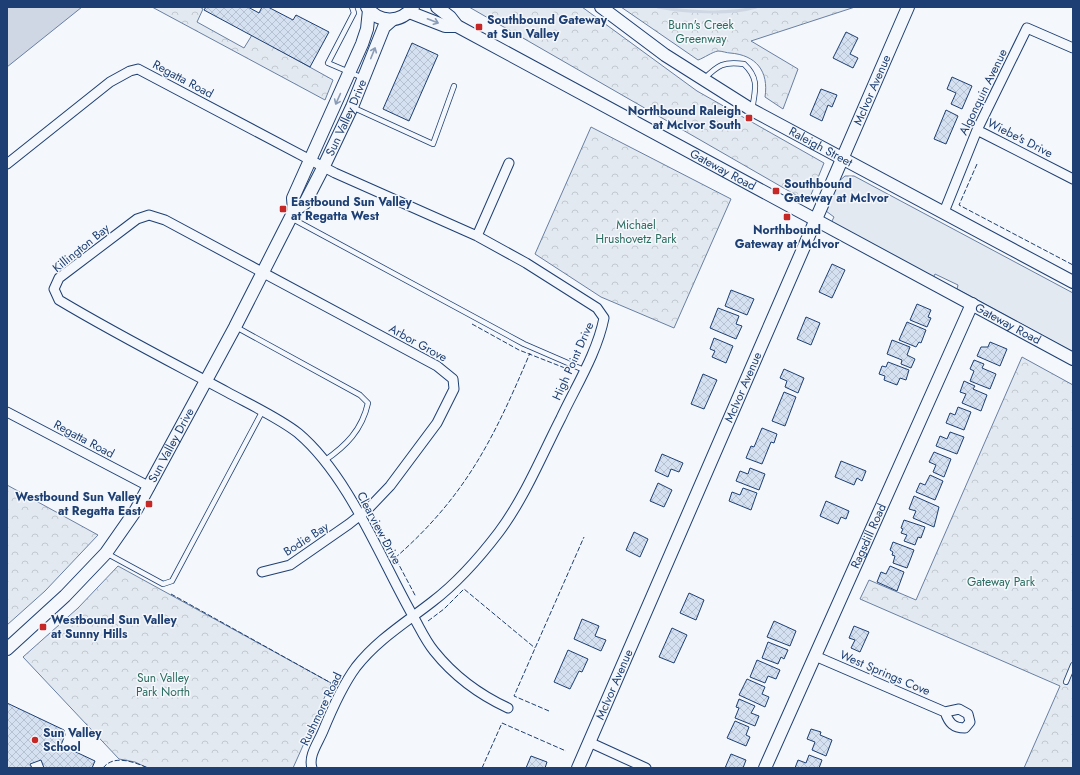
<svg xmlns="http://www.w3.org/2000/svg" width="1080" height="775" viewBox="0 0 1080 775" font-family="Jost,sans-serif">
	<style>
		.green { fill: #e3e9f0; stroke: #687fa3 }
		.park { fill: url(#park-crowns); stroke: #687fa3 }
		.water { fill: #cfd7e4; stroke: #687fa3 }
		.lines { fill: none; stroke-linecap: round; stroke-linejoin: round }
		.stream { stroke: #cfd7e4; stroke-width: 3 }
		.building { fill: url(#building-cross-hatch); stroke: #1d3f73 }
		.lane-casing { stroke: #1d3f73; stroke-width: 6 }
		.street-casing { stroke: #1d3f73; stroke-width: 11 }
		.secondary-casing { stroke: #1d3f73; stroke-width: 14 }
		.lane { stroke: #f4f7fb; stroke-width: 4.5 }
		.street { stroke: #f4f7fb; stroke-width: 9 }
		.secondary { stroke: #f4f7fb; stroke-width: 12 }
		.fence { stroke: #1d3f73; stroke-width: 1; stroke-dasharray: 5 2; stroke-linecap: butt }
		.oneway { stroke: #889bb7 }
		.poi-dot { fill: #c62828; stroke: #f4f7fb; stroke-width: 1.5 }
		.labels { text-anchor: middle; dominant-baseline: central; stroke-width: 3; stroke-linejoin: round; paint-order: stroke }
		.poi-label { font-size: 12px; font-weight: bold; fill: #1d3f73; stroke: #f4f7fb; text-anchor: start }
		.park-label { font-size: 12px; fill: #2c6c60; stroke: #f4f7fb }
		.street-label { font-size: 12px; fill: #1d3f73; stroke: #f4f7fb }
	</style>
	<defs>
		<pattern id="park-crowns" width="20" height="18" patternUnits="userSpaceOnUse"><rect width="20" height="18" fill="#e3e9f0"/><path d="M2 6a3 3 0 1 1 6 0M12 15a3 3 0 1 1 6 0" fill="none" stroke="#c2c9d1"/></pattern>
		<pattern id="building-cross-hatch" width="8" height="8" patternUnits="userSpaceOnUse"><rect width="8" height="8" fill="#d5e0f0"/><path d="M0 0l8 8M0 8l8-8" fill="none" stroke="#b6c1d1"/></pattern>
	</defs>
	<rect width="100%" height="100%" fill="#f4f7fb"/>
	<path class="green" d="M845,176H854L1073,293V352L957,289L958,285L935,274L933,278L831,223L834,217L826,211L838,182Z"/>
	<path class="park" d="M152,7H200L203,9L197,22L244,48L252,35L333,80L325,100Z
		M469,7H582L697,91L824,163L808,202Z
		M621,7H855L751,41L798,69L783,109L765,97C769,71 756,55 730,53C727,53 722,51 718,51C712,52 704,58 698,60Z
		M591,127L731,199L674,328L601,297L535,254Z
		M1022,357L1073,385V768H1024L1060,686L860,599L869,580L916,600Z
		M7,485L98,535L45,591L7,625Z
		M118,566L331,683L293,768H148L135,762L119,759L23,657L78,608Z"/>
	<path class="water" d="M7,7H82L7,67Z"/>
	<g class="lines">
		<path class="stream" d="M658,7C685,12 730,15 756,7"/>
	</g>
	<path class="building" d="M206,7H248L259,13L262,7H268L293,20L296,15L329,32L310,67L204,10Z
		M846,32L858,38L850,54L858,58L853,68L833,58Z
		M412,43L438,55L409,121L383,109Z
		M952,77L972,86L962,109L951,104L956,93L947,89Z
		M821,89L837,95L832,107L828,105L822,121L810,115Z
		M946,110L958,116L946,144L934,139Z
		M832,264L845,270L832,298L819,292Z
		M731,290L754,299L747,315L725,306Z
		M917,304L931,310L928,317L931,318L927,327L910,320Z
		M718,308L739,316L736,324L742,326L736,339L710,328Z
		M806,317L820,323L811,345L797,339Z
		M907,322L926,330L921,343L919,342L916,347L899,340Z
		M714,338L733,346L726,363L712,357L715,351L710,349Z
		M892,340L910,347L907,355L915,359L911,368L901,364L902,360L887,354Z
		M990,342L1007,349L1000,366L977,356L981,347H988Z
		M974,360L984,364L982,368L996,374L990,389L970,381L974,371L970,369Z
		M888,362L909,370L906,380L900,378L897,385L884,380L885,376L879,374L882,366L886,367Z
		M784,369L804,378L798,393L785,387L787,381L780,378Z
		M703,374L717,380L704,409L691,404Z
		M964,381L975,386L973,389L987,395L981,411L962,403L966,394L960,392Z
		M784,392L796,397L785,426L772,421Z
		M958,407L971,412L964,430L946,423L950,413L955,415Z
		M762,428L777,434L774,443L771,442L762,464L746,458L751,446L754,447Z
		M950,432L964,437L957,454L936,446L940,436L947,439Z
		M934,452L951,459L944,477L933,472L936,465L929,462Z
		M662,454L683,463L679,472L671,469L668,477L655,471Z
		M841,461L866,471L862,481L857,478L854,485L835,477Z
		M750,468L765,474L759,490L736,481L740,471L748,474Z
		M930,475L943,481L935,500L916,492L920,483L925,485Z
		M658,483L672,490L664,507L650,501Z
		M743,488L757,493L751,510L729,501L732,492L740,495Z
		M914,496L939,507L934,527L913,518L916,511L909,509Z
		M826,501L849,511L846,519L841,517L838,524L820,516Z
		M904,520L925,527L921,538L918,537L915,545L904,541L907,535L901,533L903,529L901,528Z
		M634,532L648,539L640,557L626,550Z
		M893,542L914,550L907,568L893,563L895,556L892,555L893,552L890,550Z
		M890,566L904,572L897,591L877,582L881,572L886,574Z
		M689,593L704,600L696,620L680,613Z
		M582,619L599,626L595,636L606,640L601,651L574,639Z
		M774,621L796,631L790,646L767,637Z
		M854,626L869,632L860,652L851,648L855,640L849,638Z
		M672,628L687,635L674,663L659,657Z
		M768,642L788,650L784,659L781,657L778,664L762,658Z
		M568,650L588,659L582,672L579,671L570,689L554,682Z
		M757,660L780,670L776,679L768,676L765,683L750,677Z
		M747,679L765,687L762,694L769,697L765,707L739,695Z
		M739,699L755,706L751,713L759,716L755,726L735,718L739,708L736,707Z
		M7,703L64,730L65,735L61,745L95,761L92,768H44L41,760L30,764L32,768H7Z
		M735,721L749,727L746,735L750,737L746,746L727,738Z
		M811,729L821,732L820,735L832,740L826,756L812,750L815,742L807,739Z
		M731,754L746,760L743,768H725Z
		M809,755L822,760L819,768H795L798,760L806,763Z
		M531,756L547,762L545,768H526Z"/>
	<g class="lines">
		<defs>
			<path id="lane" d="M352,7L354,13L328,63L363,78
				M704,79C718,65 724,61 744,64C760,79 755,90 752,110
				M352,107L433,144L454,86
				M291,218L524,344L584,370
				M236,327L360,395L368,403C362,430 346,446 324,461
				M106,553L163,584L172,581L262,412
				M1066,682L1073,665"/>
			<path id="street" d="M977,130L1073,179
				M7,164L110,82L130,71L138,69L335,173L477,236L526,263L597,308L604,318C597,353 576,386 561,418C541,457 525,497 499,532C480,557 457,583 432,602C405,623 377,640 356,667C342,686 332,709 323,731C318,743 308,756 312,768
				M944,212L977,130L1027,28L1073,48
				M477,236L509,163
				M7,412L150,487
				M262,572L290,565L349,524L368,509L390,486L437,423L454,389L453,379L437,366L165,220L149,215L137,219L59,278L54,289L59,300C114,333 171,362 227,392C249,404 279,418 298,433C349,476 380,558 413,616C420,628 425,640 434,651C454,676 480,695 508,708
				M815,656L945,712C949,723 953,728 965,728L970,722L968,714L959,709L945,712
				M589,742L646,768"/>
			<g id="secondary">
				<path d="M367,7C379,24 401,23 413,7"/>
				<path id="s1" d="M437,7L450,17L457,26L1073,359"/>
				<path id="s2" d="M601,7L665,55L752,110L1073,282"/>
				<path d="M409,12L445,26H457"/>
				<path d="M294,211L293,198L362,44L367,29L369,10"/>
				<path id="s3" d="M7,649L65,596L106,553L136,510L235,327L294,211L305,203L323,168L352,107L384,27L392,20"/>
				<path id="s4" d="M578,768L908,7"/>
				<path id="s5" d="M765,768L972,304"/>
			</g>
		</defs>
		<use href="#lane" class="lane-casing"/>
		<use href="#street" class="street-casing"/>
		<use href="#secondary" class="secondary-casing"/>
		<use href="#lane" class="lane"/>
		<use href="#street" class="street"/>
		<use href="#secondary" class="secondary"/>
		<path class="fence" d="M977,164L959,205L1073,265
			M472,324L519,350L570,370
			M380,529L416,597
			M395,558C466,496 494,438 530,353
			M171,594L331,683
			M428,621L444,609L464,589L535,648
			M549,711L514,696L584,537
			M103,768C114,754 134,762 148,768
			M482,768L502,723L566,751"/>
	</g>
	<defs><path id="oneway-shaft" d="M-6 0H5M1.5-3L5.5 0L1.5 3" fill="none" stroke-width="1.6" stroke-linecap="round" stroke-linejoin="round"/></defs>
	<g class="oneway">
		<use href="#oneway-shaft" transform="translate(433 21) rotate(21)"/>
		<use href="#oneway-shaft" transform="translate(373 53) rotate(-68)"/>
		<use href="#oneway-shaft" transform="translate(338 99) rotate(114)"/>
	</g>
	<g class="poi-dot">
		<rect x="475" y="23" width="8" height="8" rx="2"/>
		<rect x="745" y="114" width="8" height="8" rx="2"/>
		<rect x="772" y="187" width="8" height="8" rx="2"/>
		<rect x="279" y="205" width="8" height="8" rx="2"/>
		<rect x="783" y="213" width="8" height="8" rx="2"/>
		<rect x="145" y="500" width="8" height="8" rx="2"/>
		<rect x="39" y="623" width="8" height="8" rx="2"/>
		<circle cx="35" cy="740" r="4"/>
	</g>
	<g class="labels">
		<g class="poi-label">
			<text x="487" y="20">Southbound Gateway<tspan x="487" dy="14">at Sun Valley</tspan></text>
			<text x="741" y="111" text-anchor="end">Northbound Raleigh<tspan x="741" dy="14">at McIvor South</tspan></text>
			<text x="784" y="184">Southbound<tspan x="784" dy="14">Gateway at McIvor</tspan></text>
			<text x="291" y="202">Eastbound Sun Valley<tspan x="291" dy="14">at Regatta West</tspan></text>
			<text x="787" y="230" text-anchor="middle">Northbound<tspan x="787" dy="14">Gateway at McIvor</tspan></text>
			<text x="141" y="497" text-anchor="end">Westbound Sun Valley<tspan x="141" dy="14">at Regatta East</tspan></text>
			<text x="51" y="620">Westbound Sun Valley<tspan x="51" dy="14">at Sunny Hills</tspan></text>
			<text x="43" y="733">Sun Valley<tspan x="43" dy="14">School</tspan></text>
		</g>
		<g class="park-label">
			<text x="701" y="25">Bunn's Creek<tspan x="701" dy="14">Greenway</tspan></text>
			<text x="636" y="225">Michael<tspan x="636" dy="14">Hrushovetz Park</tspan></text>
			<text x="1001" y="582">Gateway Park</text>
			<text x="163" y="678">Sun Valley<tspan x="163" dy="14">Park North</tspan></text>
		</g>
		<g class="street-label">
			<text transform="translate(183 79) rotate(28)">Regatta Road</text>
			<text stroke="none"><textPath href="#s4" startOffset="739">McIvor Avenue</textPath></text>
			<text transform="translate(983 92) rotate(-64)">Algonquin Avenue</text>
			<text stroke="none"><textPath href="#s3" startOffset="637">Sun Valley Drive</textPath></text>
			<text transform="translate(1020 138) rotate(27)">Wiebe's Drive</text>
			<text stroke="none"><textPath href="#s2" startOffset="261">Raleigh Street</textPath></text>
			<text stroke="none"><textPath href="#s1" startOffset="330">Gateway Road</textPath></text>
			<text transform="translate(81 248) rotate(-39)">Killington Bay</text>
			<text stroke="none"><textPath href="#s1" startOffset="654">Gateway Road</textPath></text>
			<text transform="translate(418 343) rotate(29)">Arbor Grove</text>
			<text transform="translate(573 361) rotate(-66)">High Point Drive</text>
			<text stroke="none"><textPath href="#s4" startOffset="415">McIvor Avenue</textPath></text>
			<text transform="translate(84 439) rotate(28)">Regatta Road</text>
			<text stroke="none"><textPath href="#s3" startOffset="264">Sun Valley Drive</textPath></text>
			<text transform="translate(379 528) rotate(62)">Clearview Drive</text>
			<text stroke="none"><textPath href="#s5" startOffset="254">Ragsdill Road</textPath></text>
			<text transform="translate(306 539) rotate(-33)">Bodie Bay</text>
			<text transform="translate(885 673) rotate(23)">West Springs Cove</text>
			<text stroke="none"><textPath href="#s4" startOffset="91">McIvor Avenue</textPath></text>
			<text transform="translate(321 709) rotate(-64)">Rushmore Road</text>
		</g>
	</g>
	<rect width="1080" height="775" fill="none" stroke="#1d3f73" stroke-width="16"/>
</svg>
